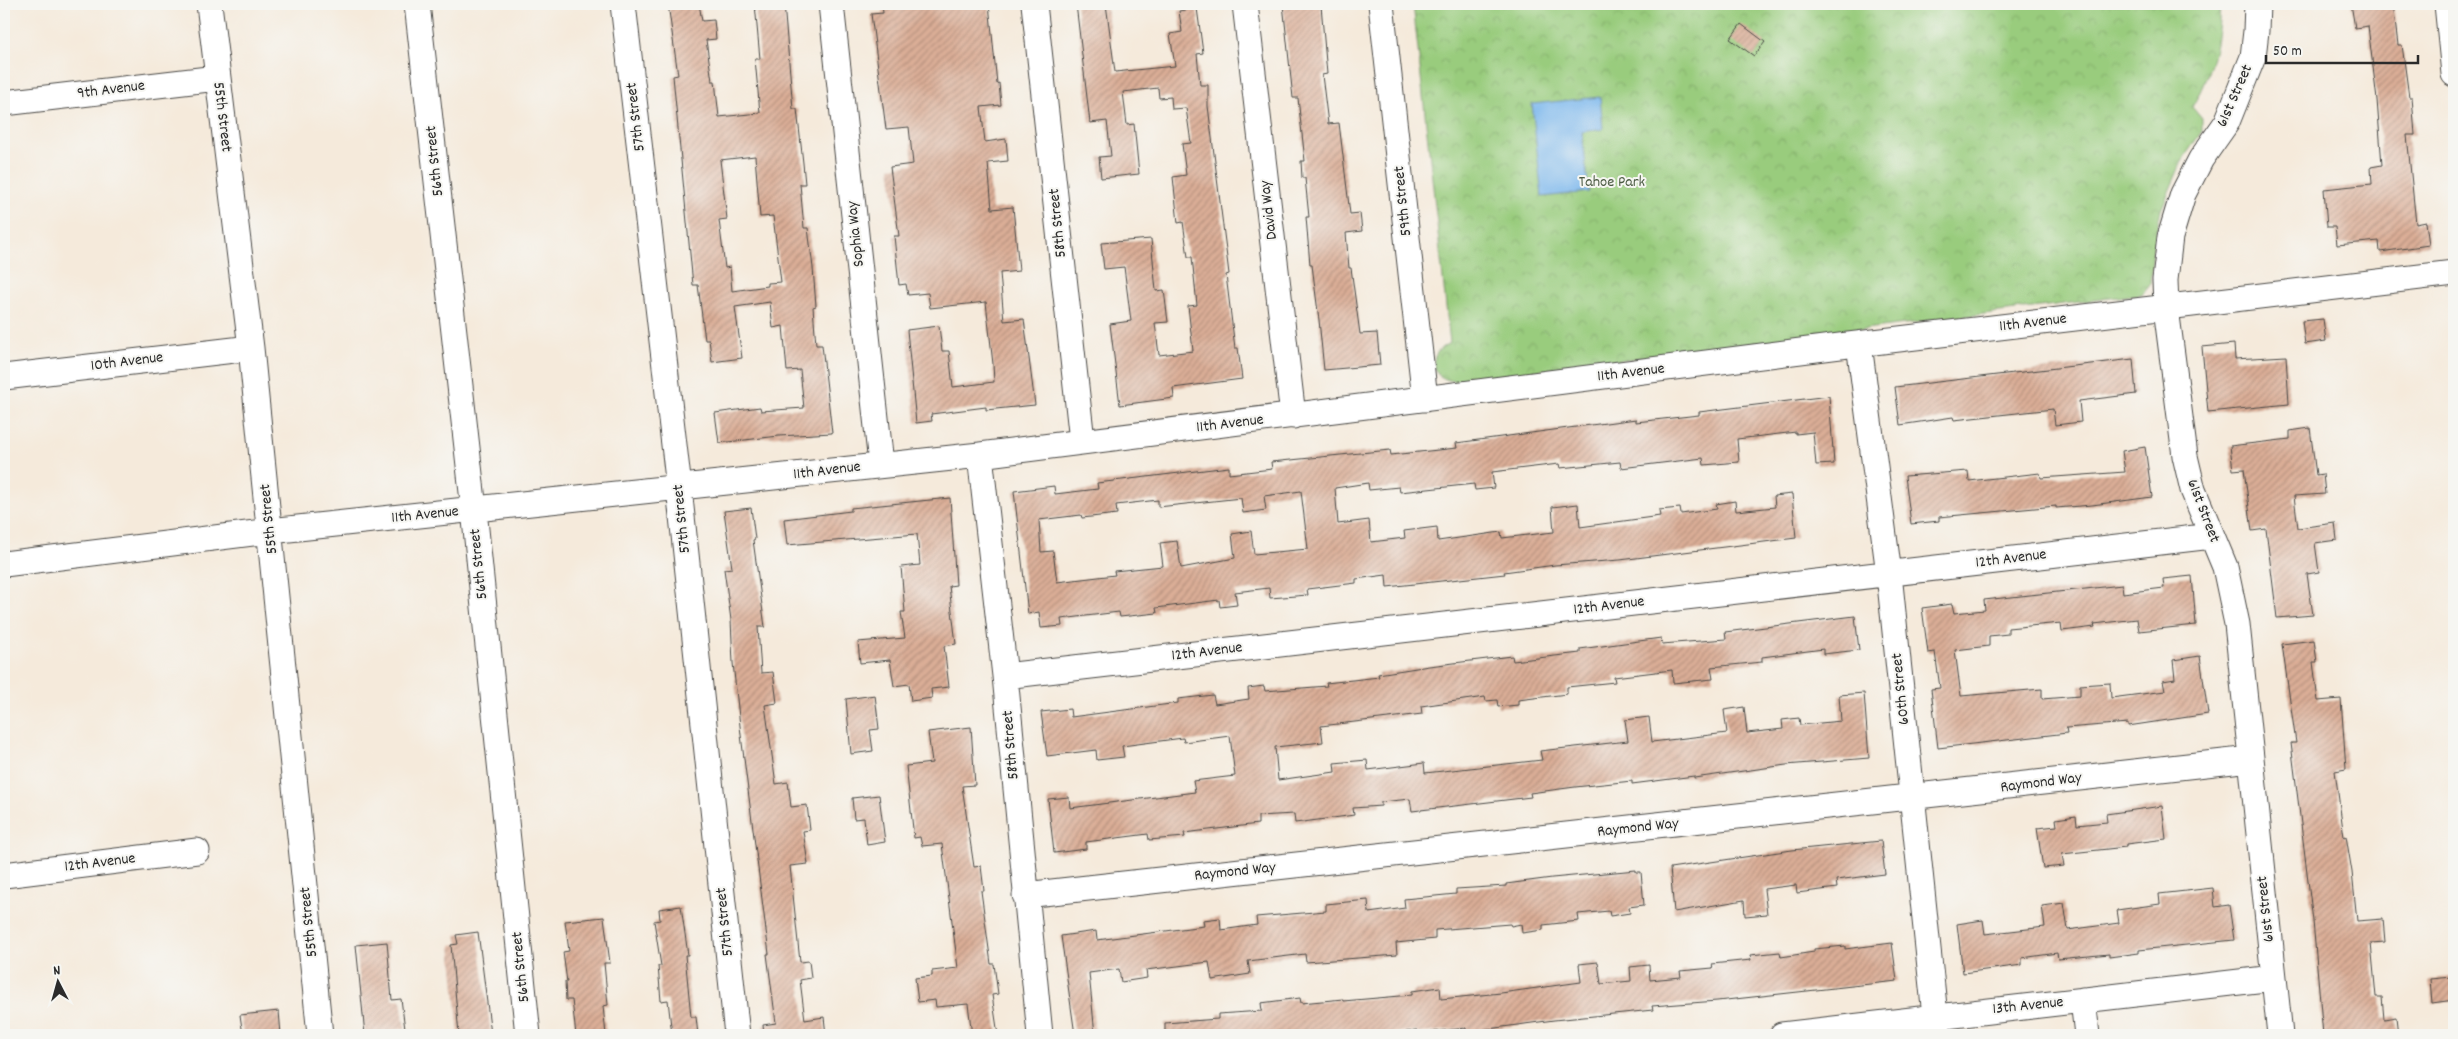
<svg xmlns="http://www.w3.org/2000/svg" width="2458" height="1039" viewBox="0 0 2458 1039" font-family="Dekko,sans-serif">
	<style>
		.park { fill: url(#park-crowns); stroke: #627c54 }
		.water { fill: #7bb7ed; stroke: #53718c }
		.building { fill: url(#building-hatch); fill-rule: evenodd }
		.lines { fill: none; stroke-linecap: round; stroke-linejoin: round }
		.minor-casing { stroke: #494845; stroke-width: 27 }
		.minor { stroke: #fff; stroke-width: 25 }
		.labels { text-anchor: middle; dominant-baseline: central; stroke-width: 4; stroke-linejoin: round; paint-order: stroke }
		.street-label { font-size: 16px; fill: #2b2b2b; stroke: #f6f6f2 }
		.park-label { font-size: 16px; fill: #4c5b44; stroke: #f6f6f2 }
	</style>
	<defs>
		<pattern id="park-crowns" width="20" height="18" patternUnits="userSpaceOnUse" patternTransform="scale(1.25)"><rect width="20" height="18" fill="#99cc7d"/><path d="M2 6a3 3 0 1 1 6 0M12 15a3 3 0 1 1 6 0" fill="none" stroke="#84af6c"/></pattern>
		<pattern id="building-hatch" width="6" height="6" patternUnits="userSpaceOnUse" patternTransform="scale(1.25)"><rect width="6" height="6" fill="#dbae97"/><path d="M-1 1l2-2M0 6l6-6M5 7l2-2" fill="none" stroke="#b28e7b"/></pattern>
	</defs>
	<rect width="100%" height="100%" fill="#f6f6f2"/>
	<filter id="ink" filterUnits="userSpaceOnUse"><feTurbulence type="fractalNoise" baseFrequency=".02" numOctaves="2"/><feDisplacementMap in="SourceGraphic" scale="10" xChannelSelector="R" yChannelSelector="G"/><feConvolveMatrix kernelMatrix="1 2 1 2 8 2 1 2 1" color-interpolation-filters="sRGB"/></filter>
	<filter id="wash" filterUnits="userSpaceOnUse"><feTurbulence type="fractalNoise" baseFrequency=".0096" numOctaves="4" result="noise"/><feDisplacementMap in="SourceGraphic" scale="20" xChannelSelector="R" yChannelSelector="G"/><feGaussianBlur stdDeviation="1.12" result="paint"/><feColorMatrix in="noise" values="0 0 0 0 0 0 0 0 0 0 0 0 0 0 0 0 0 1.4 0 .05"/><feComposite in="paint" operator="in"/></filter>
	<g filter="url(#wash)">
		<rect width="100%" height="100%" fill="#f5eadb"/>
		<path class="park" d="M1413,4H2220C2219,41 2211,74 2192,107L2202,119V131L2183,159L2161,210L2153,247L2150,284L2142,294L1455,381C1428,379 1427,352 1450,343Z"/>
		<path class="water" d="M1600,97L1603,129L1582,132L1589,192L1542,197L1532,104Z"/>
		<g id="blocks">
			<path class="building" d="M668,4H699L702,21L714,20L716,39L706,40L712,81H715L719,117L760,113L755,59H760L755,4H784L793,109H797L803,163L805,184H800L804,228H808L813,268L816,306L813,307L816,345H822L832,433L779,436L719,443L715,413L760,407L761,411L804,408L800,370L787,371L783,326L773,328L770,302L735,307L742,358L712,362L709,340H705L698,285H693L673,76L678,75ZM755,156L760,217L773,216L781,282L768,283V286L732,291L730,267L725,268L719,220L727,219L720,160Z
				M882,4H989L997,84L999,83L1001,105L981,107L985,142L1006,139L1008,161L988,163L992,209L1013,207L1019,271L1000,273L1004,321L1024,319L1035,405L986,410V407L931,414L932,421L916,423L907,330L939,326L942,351H949L953,387L994,382L993,364L986,302L930,308L928,293L908,295L906,284L899,285L894,236H899L890,167L913,164L909,127L886,129L871,14L883,13Z
				M1076,4H1106L1115,72L1175,66L1170,34L1182,32L1179,11L1197,8L1203,53L1197,54L1200,85H1208V106L1229,274L1226,275L1235,348H1238L1242,379L1173,388L1174,398L1120,405L1110,324L1131,321L1124,267L1104,269L1101,243L1151,239L1156,291L1164,290L1168,322L1155,323L1159,355L1193,351L1188,306L1197,305L1192,257H1188L1183,222L1178,223L1173,177L1186,175L1182,144L1191,143L1186,108L1172,109L1171,97L1159,98L1158,88L1123,92L1127,125L1134,124L1139,174L1101,178L1099,157L1111,156L1107,121L1090,123Z
				M1283,4L1321,5L1327,74L1322,75L1328,124L1339,123L1350,214L1360,213L1362,231L1346,233L1349,268H1351L1360,334L1377,333L1380,365L1324,370L1319,320L1312,265H1310L1306,217H1309L1305,178H1302L1301,161H1305L1298,98H1293Z
				M2351,4H2393L2398,45H2402L2409,97H2412L2415,135H2407L2416,224L2426,222L2429,245L2380,252L2379,241L2337,245L2335,227H2327L2324,189L2372,184L2371,167L2382,165L2377,100L2368,26L2355,28Z
				M1741,24L1765,42L1754,56L1730,39Z
				M2323,319L2326,341L2305,344L2302,321Z
				M2234,344L2235,359L2286,356L2289,404L2208,412L2202,347Z
				M2133,359L2136,394L2079,401L2081,422L2055,425L2053,409L1954,420L1953,417L1900,425L1895,387Z
				M1829,396L1834,464L1816,465L1813,432L1796,434V432L1737,439L1739,462L1704,465L1703,458L1621,468L1620,462L1560,468L1559,464L1492,472L1494,488L1475,490L1474,484L1400,492L1399,487L1369,490L1368,483L1335,488L1338,524L1369,520L1371,542L1405,538L1404,531L1437,527L1438,541L1501,532L1502,538L1554,532L1552,507L1578,504L1580,527L1660,516L1659,510L1680,508L1681,514L1717,509L1716,504L1735,501L1736,511L1775,507L1774,496L1792,494L1796,538L1620,560L1555,565L1504,572L1505,574L1387,587L1386,575L1356,579V583L1307,589L1308,595L1270,598L1269,588L1235,592L1237,605L1220,607L1219,600L1156,608L1157,613L1120,617L1119,612L1061,619L1062,626L1041,628L1039,612L1028,614L1014,491L1054,486L1055,494L1098,489L1097,483L1229,467V474L1272,469L1271,462L1390,450L1391,455L1457,448L1456,443L1636,419V422L1699,415V412ZM1301,491L1308,549L1254,554L1251,531L1232,534L1235,558L1181,568L1177,541L1160,543L1163,566L1114,571L1115,575L1057,582L1053,551L1041,552L1039,520L1081,515L1082,518L1117,514L1116,505L1158,500V507L1241,498L1243,513L1266,510L1264,496Z
				M2310,428L2316,475L2323,474L2325,494L2294,496L2298,528L2335,523L2337,540L2315,543L2319,572L2307,574L2313,615L2277,618L2266,529L2252,531L2244,469L2233,470L2230,446L2290,439V431Z
				M2145,447L2152,497L2092,505L2056,508V506L1939,517V521L1911,524L1905,476L1968,471L1969,481L2040,473L2041,478L2125,472L2122,451Z
				M950,498L956,585L949,586L956,644L944,646L949,687L931,689L932,698L911,701L909,684L894,686L890,660L860,663L858,642L905,638L901,612H905L901,567L920,565L917,534L787,545L784,519L851,511V508Z
				M751,508L755,539L753,540L765,627H758L761,673L773,672L777,703L765,705L776,784L788,782L791,807L807,805L810,830L803,831L808,864L790,866L800,962L809,961L811,978L800,980L805,1020L824,1017L826,1035H764L763,1025L776,1023L767,954H769L741,735L733,663L731,620L724,569L732,568L724,511Z
				M2192,576L2196,625L2139,631L2137,619L2094,624L2095,627L2062,631L2061,623L2008,628V634L1989,636V646L1955,650L1961,696L2042,689V699L2080,696V685L2110,683L2111,698L2165,691L2163,681L2175,679L2173,660L2200,656L2208,714L2128,726V723L2066,728L2067,733L1938,748L1931,689L1940,688L1935,652L1928,653L1922,608L1952,604L1954,613L1985,610L1984,600L2122,585L2123,593L2164,588L2163,579Z
				M1855,616L1859,650L1823,654V649L1762,657V662L1711,667L1713,679L1673,683L1672,670L1614,677L1615,682L1567,687V694L1518,700V705L1498,707L1497,700L1486,701L1485,697L1421,706L1422,714L1321,726L1323,742L1275,747L1278,780L1335,772L1334,763L1367,760L1368,770L1424,763L1425,773L1542,760L1540,751L1628,741L1625,720L1649,717L1652,742L1727,733L1724,710L1744,707L1747,733L1783,729L1782,720L1799,718L1800,725L1841,721L1839,695L1864,693L1869,758L1786,765L1694,778V776L1632,784V781L1575,787L1530,793L1531,797L1412,811L1410,799L1381,802V806L1353,808L1354,815L1333,818L1295,823L1294,814L1258,816V824L1184,833L1185,837L1149,840L1148,834L1086,842V849L1054,853L1048,799L1069,797L1070,808L1195,792L1193,781L1235,776L1230,736L1184,742L1183,738L1122,746L1124,757L1097,760L1096,750L1047,756L1041,712L1070,709L1071,717L1178,703V699L1213,695L1215,704L1249,699L1248,688L1264,686L1265,691L1327,686L1326,683L1379,677L1378,674L1429,666L1512,656L1513,661L1580,653V649L1661,638L1662,644L1726,639L1725,632Z
				M2314,640L2317,662H2313L2318,701L2341,699L2346,769L2335,771L2344,837L2346,836L2352,872L2357,921L2383,919L2385,942L2371,943L2376,997H2382L2384,1019L2396,1017L2398,1035H2323L2313,921L2291,743H2296L2282,644Z
				M875,695L879,729L870,730L873,751L851,754L846,699Z
				M971,727L975,785L962,786L974,867L981,866L984,891H981L991,964H994L998,994L992,995L998,1035H972L968,1004L936,1007L935,1000L918,1002L915,978L932,976V971L958,968L942,844L922,846L920,837L914,838L906,766L932,763L928,732Z
				M879,795L885,842L867,845L864,818L854,819L852,798Z
				M2162,806L2166,839L2126,844V847L2062,854L2064,866L2043,868L2037,828L2057,826L2056,819L2076,816L2077,825L2107,822L2106,814Z
				M1881,841L1885,874L1836,880L1837,888L1797,893L1796,885L1764,889L1767,914L1745,916L1744,900L1674,912L1670,868L1792,850Z
				M1636,870V872H1641L1644,905L1629,907L1630,913L1610,916L1609,911L1578,914L1579,921L1543,925V930L1522,933L1521,924L1511,926L1510,924L1435,930V939L1396,943L1397,955L1306,962L1305,954L1248,961L1250,974L1212,980L1209,962L1146,970L1147,978L1121,982L1119,969L1089,973L1095,1035H1075L1061,936L1096,931L1097,940L1204,926L1203,920L1220,918L1221,930L1257,925L1256,917L1326,911V904L1368,900L1369,913L1405,908L1404,899L1456,894V889L1506,886V884L1552,878Z
				M2213,888L2215,907L2229,905L2234,940L2139,950V953L2109,957V954L2058,959L2057,953L2022,958V965L1963,973L1957,924L1983,920L1985,934L2045,927L2042,906L2064,903L2068,930L2119,923L2117,910L2160,904L2159,894Z
				M681,906L688,955H685L691,1017H696L698,1035H672L668,1000L661,1001L658,966H661L654,921L660,920L659,909Z
				M604,917L610,963H604L608,1005L603,1006L606,1035H576L572,1000H566L565,982H567L563,952L569,951L565,921Z
				M478,932L491,1034L459,1035L451,945L458,944L456,935Z
				M387,942L392,1000L401,999L405,1029L394,1030L395,1035H365L356,945Z
				M1892,943L1897,981L1717,1001L1652,1006L1653,1010L1554,1020L1466,1032V1028L1417,1034V1031L1370,1035H1165V1023L1218,1019V1014L1262,1011L1261,1003L1300,998L1301,1003L1343,999V1001L1412,995V991L1440,987L1441,999L1501,993L1581,982L1579,964L1598,962L1601,984L1631,981L1630,967L1649,965L1650,980L1681,977L1680,971L1713,968L1712,964L1751,960L1750,955L1780,952L1781,957L1814,952V949L1845,946V949Z
				M2451,977L2454,1000L2432,1003L2430,979Z
				M279,1011L281,1035H243L240,1015Z"/>
		</g>
	</g>
	<g filter="url(#ink)">
		<use href="#blocks" fill-opacity="0" stroke="#494845" stroke-width="1"/>
		<g class="lines">
			<defs>
				<path id="minor" d="M209,4L251,348L320,1035
					M417,4L474,510L528,1035
					M623,4L679,488L737,1035
					M831,4L881,464
					M1034,4L1082,441
					M1245,4L1293,416
					M1381,4L1425,399
					M2257,4L2256,31L2253,57L2227,122L2201,159L2183,194L2170,237L2165,280L2166,308L2185,456L2193,490L2225,567L2237,624L2280,1035
					M2447,4L2454,74
					M4,103L217,78
					M1859,344L1889,574L1937,1035
					M4,377L251,348
					M980,455L1005,676L1040,1035
					M4,564L270,531L980,455L1840,346L2454,273
					M1005,676L2212,536
					M4,875L197,851
					M1025,895L2251,759
					M2083,1000L2087,1035
					M1782,1035L2274,978"/>
			</defs>
			<use href="#minor" class="minor-casing"/>
			<use href="#minor" class="minor"/>
		</g>
	</g>
	<g class="labels">
		<g class="street-label">
			<text transform="translate(111 90) rotate(-7)">9th Avenue</text>
			<text transform="translate(2235 96) rotate(-66)">61st Street</text>
			<text transform="translate(222 117) rotate(83)">55th Street</text>
			<text transform="translate(636 117) rotate(-97)">57th Street</text>
			<text transform="translate(435 161) rotate(-96)">56th Street</text>
			<text transform="translate(1403 201) rotate(-96)">59th Street</text>
			<text transform="translate(1269 210) rotate(-97)">David Way</text>
			<text transform="translate(1058 223) rotate(-96)">58th Street</text>
			<text transform="translate(856 234) rotate(-96)">Sophia Way</text>
			<text transform="translate(2033 323) rotate(-7)">11th Avenue</text>
			<text transform="translate(127 362) rotate(-7)">10th Avenue</text>
			<text transform="translate(1631 373) rotate(-7)">11th Avenue</text>
			<text transform="translate(1230 424) rotate(-7)">11th Avenue</text>
			<text transform="translate(827 471) rotate(-7)">11th Avenue</text>
			<text transform="translate(2203 511) rotate(69)">61st Street</text>
			<text transform="translate(425 515) rotate(-6)">11th Avenue</text>
			<text transform="translate(269 519) rotate(-96)">55th Street</text>
			<text transform="translate(682 519) rotate(-96)">57th Street</text>
			<text transform="translate(2011 559) rotate(-7)">12th Avenue</text>
			<text transform="translate(479 564) rotate(-96)">56th Street</text>
			<text transform="translate(1609 606) rotate(-7)">12th Avenue</text>
			<text transform="translate(1207 652) rotate(-7)">12th Avenue</text>
			<text transform="translate(1901 689) rotate(-96)">60th Street</text>
			<text transform="translate(1011 745) rotate(-95)">58th Street</text>
			<text transform="translate(2041 783) rotate(-7)">Raymond Way</text>
			<text transform="translate(1638 828) rotate(-6)">Raymond Way</text>
			<text transform="translate(100 863) rotate(-7)">12th Avenue</text>
			<text transform="translate(1235 872) rotate(-6)">Raymond Way</text>
			<text transform="translate(2266 909) rotate(-96)">61st Street</text>
			<text transform="translate(309 922) rotate(-96)">55th Street</text>
			<text transform="translate(725 922) rotate(-96)">57th Street</text>
			<text transform="translate(521 967) rotate(-96)">56th Street</text>
			<text transform="translate(2028 1006) rotate(-6)">13th Avenue</text>
		</g>
		<g class="park-label">
			<text x="1612" y="182">Tahoe Park</text>
		</g>
	</g>
	<rect width="2458" height="1039" fill="none" stroke="#f6f6f2" stroke-width="20"/>
	<g transform="translate(58 982) rotate(354)" stroke="#f6f6f2" stroke-width="4" paint-order="stroke">
	<path d="M0-4L9 19L0 12L-9 19Z" fill="#2b2b2b"/>
	<text y="-8" font-size="14" font-weight="bold" text-anchor="middle" fill="#2b2b2b">N</text>
	</g>
	<path d="M2266 55v8h152v-8" fill="none" stroke="#2b2b2b" stroke-width="2.5"/>
	<text x="2273" y="55" font-size="15" fill="#2b2b2b" stroke="#f6f6f2" stroke-width="4" paint-order="stroke">50 m</text>
</svg>
